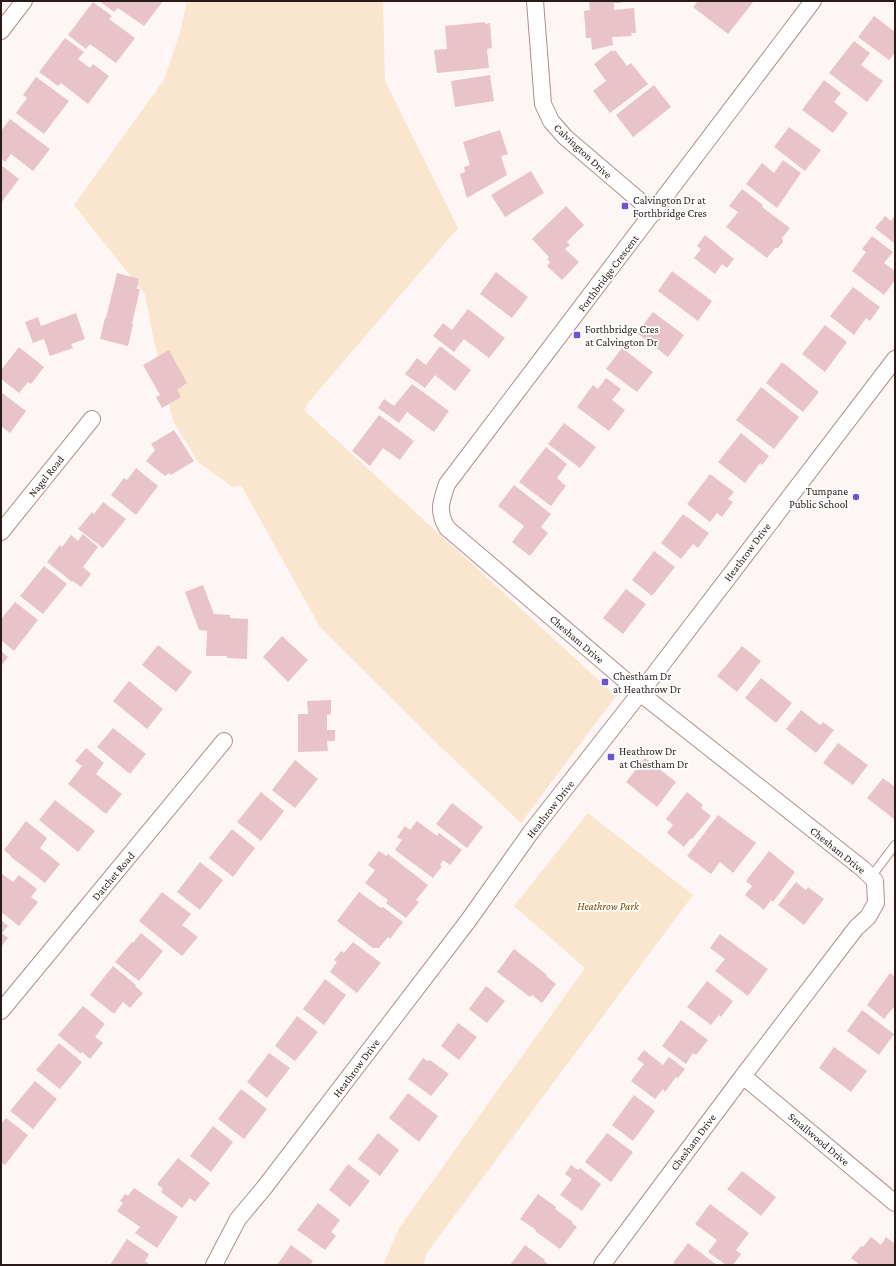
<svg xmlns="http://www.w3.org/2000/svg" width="896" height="1266" viewBox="0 0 896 1266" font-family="'Crimson Pro',serif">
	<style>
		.green { fill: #fae5ce }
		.building { fill: #e8c3c8 }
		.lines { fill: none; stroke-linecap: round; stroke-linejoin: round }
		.lane-casing { stroke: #b28f8a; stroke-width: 10 }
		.street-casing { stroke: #b28f8a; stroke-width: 18 }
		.lane { stroke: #fff; stroke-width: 8 }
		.street { stroke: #fff; stroke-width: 16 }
		.poi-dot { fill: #7054ce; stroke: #fff; stroke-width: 1.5 }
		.labels { text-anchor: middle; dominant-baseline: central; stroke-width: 3.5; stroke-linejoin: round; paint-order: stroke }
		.street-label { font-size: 11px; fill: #281b19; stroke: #fff }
		.poi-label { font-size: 11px; fill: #281b19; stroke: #fff; text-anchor: start }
		.park-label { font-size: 11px; font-style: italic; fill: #764904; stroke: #fff }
	</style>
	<rect width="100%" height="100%" fill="#fef6f4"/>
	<path class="green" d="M187,1H383L385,81L458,228L307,404L305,411L616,696L521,823L445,751L320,627L241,485L233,487L198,462L173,421L153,336L145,294L74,205L164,80L180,33Z
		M588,813L693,895L426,1254L424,1265H383L399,1228L585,968L514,906Z"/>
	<path class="building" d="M99,1H163L144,26L118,8L114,12Z
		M589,1H621V3H614V10L634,8L636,33H631L632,36L612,37L613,45L592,50L591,38H586L584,11L590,10Z
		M698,1H754L728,34L693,7Z
		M93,2L112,16L109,19L135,38L116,63L90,44L86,49L68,35Z
		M874,16L895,32V53L889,60L858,37Z
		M485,22V24L490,23L492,48L487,49L489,68L437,73L434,50L447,49L445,26Z
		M65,38L84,52L78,59L90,68L93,64L109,76L88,104L61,83L58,86L39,72Z
		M854,41L870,53L861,65L883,81L867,102L829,73Z
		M612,50L614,52L615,50L627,66L631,63L648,84L610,113L593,91L606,81L594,64Z
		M490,75L494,101L455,107L451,81Z
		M36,77L69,101L44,134L16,113L27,98L23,95Z
		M824,80L841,93L834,102L848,113L833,133L802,110Z
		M654,85L671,107L633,137L616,115Z
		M10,119L50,149L33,171L11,154L5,162L1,159V131Z
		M789,127L821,150L805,171L774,147Z
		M500,130L508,154L501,156L507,175L467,198L460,174L465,172L464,167L470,165L463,142Z
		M783,160L801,173L777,208L746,184L762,163L774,173Z
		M1,165L19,179L1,203Z
		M531,171L544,193L505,217L491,195Z
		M742,189L763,205L762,207L790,228L782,238L783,242L778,248H775L767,258L726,227L738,212L729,206Z
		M566,206L584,225L567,242L570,245L565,249L579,262L562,280L547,266L550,262L547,259L549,257L532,239Z
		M895,215V244L875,228L885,216L891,221Z
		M705,235L734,259L727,268L722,264L715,274L694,258L701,249L697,246Z
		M872,236L893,252L884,263L895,271V280L884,295L852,271L866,252L862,249Z
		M672,271L712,301L698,321L658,291Z
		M496,272L528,297L512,318L480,294Z
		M117,273L139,279L137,289H140L132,324L133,325L128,346L100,339L105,318H106Z
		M853,287L880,307L870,321L866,318L854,335L830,316Z
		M468,309L505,338L489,358L464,339L454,352L433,336L443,323L452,330Z
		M653,312L684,335L668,357L637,333Z
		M76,313L85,339L71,344L73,348L50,356L44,339L33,343L25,322L38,317L41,326Z
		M825,325L847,342L825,372L802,354Z
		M440,346L471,370L455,391L435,375L425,388L405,374L417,358L426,365Z
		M19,347L44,367L31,384L28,382L19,393L1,379V370Z
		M622,348L653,372L637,392L606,369Z
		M169,350L187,383L177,390L181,397L162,408L156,397L160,395L143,365Z
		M782,362L819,392L803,412L766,383Z
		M606,378L621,389L612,400L625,410L609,431L577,407L593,385L598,389Z
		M412,384L449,411L434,432L407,412L399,423L378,408L384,399L394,406Z
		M761,387L799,417L774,449L736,420Z
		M1,392L26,411L10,433L1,426Z
		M379,415L414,441L400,460L383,448L370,466L352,451Z
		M564,423L596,447L580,468L548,444Z
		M174,430L194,461L171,475L169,473L165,476L146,461L155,450L151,444Z
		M741,433L769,456L762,465L760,463L745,483L718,462Z
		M546,447L567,464L557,478L566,486L551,506L519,482Z
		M136,468L158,486L136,515L111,495L124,478L127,480Z
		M710,474L734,492L728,499L733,502L722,517L717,513L710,522L687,504Z
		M514,485L551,514L541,527L548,533L530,556L512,542L524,526L498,506Z
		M103,502L126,519L103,548L78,529L92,512L94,514Z
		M683,514L709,533L698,548L693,544L681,559L661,543Z
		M83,534L98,547L83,567L91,574L81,587L73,581L72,582L47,562L60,545L62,547L71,535L78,541Z
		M654,551L675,567L652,596L632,580Z
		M44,566L67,584L43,614L20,596Z
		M203,585L214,614L230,615V618L248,619L247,659L227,658V656H206L207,631L199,630L185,592Z
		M626,589L646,604L623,634L603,618Z
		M15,602L38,620L14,651L1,640V616L2,618Z
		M282,636L308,660L288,682L263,657Z
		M158,645L192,672L176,692L142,665Z
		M742,646L761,661L737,692L717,676Z
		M1,651L8,657L1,666Z
		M761,678L792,703L776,723L745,698Z
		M129,681L163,709L147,729L113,701Z
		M331,700V714L327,715V730H335V741H327L328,751L298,752V714H308L307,701Z
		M801,710L820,725L823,722L834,730L816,753L786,729Z
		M113,728L146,754L130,774L97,747Z
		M838,743L868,765L853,785L823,763Z
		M86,748L104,763L96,774L122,794L106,814L68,784L82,766L75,761Z
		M645,758L676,782L657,807L626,782Z
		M295,760L318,779L295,808L272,790Z
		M883,778L895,787V820L867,798Z
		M261,792L284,811L261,841L237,822Z
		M687,792L703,805L701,808L711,816L692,839L691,838L684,847L667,833L673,825L666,819Z
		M55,800L95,831L78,852L39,820Z
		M452,803L483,827L467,848L436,824Z
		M718,815L756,843L733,873L720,862L711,874L687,856Z
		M26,821L47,838L40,848L60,864L45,883L11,857V856L4,850Z
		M417,821L437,836L439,833L462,850L450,865L443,860L440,865L442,866L433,878L395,850L402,840L397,837L405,826L410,830Z
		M232,829L255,848L233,877L209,858Z
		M379,851L386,856L388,854L428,885L416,900L419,902L406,918L386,903L388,900L365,883L375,870L368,865Z
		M769,851L795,872L773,902L771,900L764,910L745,895L752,886L746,881Z
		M200,862L223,880L200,910L177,892Z
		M1,873L13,882L19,875L37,889L31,897L38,902L19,926L1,912Z
		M796,882L806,890L808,887L824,899L804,925L778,905Z
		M162,892L191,914L182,925L198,937L182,956L139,921Z
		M359,892L381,908L383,907L403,922L390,939L388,937L379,948H373L337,921Z
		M1,920L8,926L2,933L8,938L1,947Z
		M141,933L163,951L139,981L115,962L132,942L133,943Z
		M720,934L768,969L748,996L715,971L725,959L710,948Z
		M353,942L381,963L357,993L330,972L337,962L334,960L341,951L344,953Z
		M514,949L547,975L546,976L556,984L542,1003L532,995L530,997L497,972Z
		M113,966L136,985L135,986L143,993L130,1008L123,1002L114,1014L90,995Z
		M890,973L895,977V1009L893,1008L884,1019L867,1005Z
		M325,979L346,995L324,1025L303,1009Z
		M707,981L733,1001L721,1017L719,1015L711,1025L687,1007Z
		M486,986L505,1001L487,1023L469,1009Z
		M83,1006L105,1024L95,1037L103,1043L90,1059L82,1052L81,1054L58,1035Z
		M862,1010L894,1034L879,1055L847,1031Z
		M297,1016L318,1032L295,1061L275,1046Z
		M681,1020L708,1040L696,1055L693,1053L686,1064L662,1046Z
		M458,1023L477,1037L459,1060L441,1046Z
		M59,1043L82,1062L60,1089L36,1070Z
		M834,1047L867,1071L851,1092L819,1068Z
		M644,1050L663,1065L669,1057L685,1069L678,1078L676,1077L665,1092L663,1089L655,1099L631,1081L644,1064L637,1059Z
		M269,1053L290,1068L267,1098L247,1082Z
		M423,1058L428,1061L430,1060L449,1074L431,1096L408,1079Z
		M35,1081L57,1099L33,1129L10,1111Z
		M241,1089L267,1109L244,1139L218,1119Z
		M408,1093L438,1116L419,1142L389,1118Z
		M634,1095L655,1111L633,1141L612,1125Z
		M6,1118L28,1135L5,1165L1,1163V1124Z
		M213,1126L233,1142L211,1172L190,1156Z
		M378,1133L399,1150L380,1176L358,1159Z
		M607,1133L633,1152L611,1182L585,1162Z
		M178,1158L210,1183L195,1202L190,1198L182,1208L161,1192L163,1189L157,1184Z
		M348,1164L370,1181L350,1207L329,1190Z
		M571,1165L578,1170L580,1168L601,1184L582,1211L560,1195L572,1179L565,1174Z
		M742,1171L776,1197L761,1216L727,1189Z
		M134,1188L178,1217L157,1248L135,1233L140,1227L117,1211L123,1203L120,1201L125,1194L128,1196Z
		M538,1194L556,1207L555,1209L573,1222L572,1223L577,1227L560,1249L535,1231L536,1230L520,1219Z
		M318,1203L340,1220L331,1232L336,1236L325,1250L297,1230Z
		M710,1204L749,1233L736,1250L741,1254L733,1265H726L708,1252L717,1240L695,1224Z
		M871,1237L881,1245L886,1237L895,1244V1265H860L851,1258L861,1246L863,1247Z
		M127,1239L149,1254L145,1261L150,1265H110Z
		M688,1243L717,1265H676L673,1263Z
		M291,1245L313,1261L310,1265H277Z
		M525,1245L545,1260L544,1261L548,1264L547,1265H510Z"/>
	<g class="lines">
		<defs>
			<path id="lane" d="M871,877L895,845"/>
			<path id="street" d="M535,1L543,104L551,121L565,137L654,213
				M1,31L24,1
				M1,532L92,419
				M1,1011L224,741
				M743,1076L895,1203
				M214,1265L238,1219L264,1188L468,921L531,832L640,693L895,359
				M602,1265L743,1076L856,928L868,917L876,903L875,881L863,869L640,693L447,528C437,511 441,502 447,484L813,1"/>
		</defs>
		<use href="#lane" class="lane-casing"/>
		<use href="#street" class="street-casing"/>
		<use href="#lane" class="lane"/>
		<use href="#street" class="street"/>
	</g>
	<g class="poi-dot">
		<rect x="621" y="202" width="8" height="8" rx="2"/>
		<rect x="573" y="331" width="8" height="8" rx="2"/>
		<circle cx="856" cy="497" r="4"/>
		<rect x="601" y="678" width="8" height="8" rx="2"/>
		<rect x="607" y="753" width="8" height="8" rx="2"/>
	</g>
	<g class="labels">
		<g class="street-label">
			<text transform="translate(583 151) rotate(43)">Calvington Drive</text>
			<text transform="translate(608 273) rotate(-53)">Forthbridge Crescent</text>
			<text transform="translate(46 476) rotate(-51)">Nagel Road</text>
			<text transform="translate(747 552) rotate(-53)">Heathrow Drive</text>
			<text transform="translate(577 639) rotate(41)">Chesham Drive</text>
			<text transform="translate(550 809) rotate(-52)">Heathrow Drive</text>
			<text transform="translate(838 850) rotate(39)">Chesham Drive</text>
			<text transform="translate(113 876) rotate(-50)">Datchet Road</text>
			<text transform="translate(356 1068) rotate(-53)">Heathrow Drive</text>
			<text transform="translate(819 1139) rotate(40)">Smallwood Drive</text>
			<text transform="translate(693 1142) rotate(-53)">Chesham Drive</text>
		</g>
		<g class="poi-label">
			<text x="633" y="200">Calvington Dr at<tspan x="633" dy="13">Forthbridge Cres</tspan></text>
			<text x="585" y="329">Forthbridge Cres<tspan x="585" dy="13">at Calvington Dr</tspan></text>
			<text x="848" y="491" text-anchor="end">Tumpane<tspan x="848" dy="13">Public School</tspan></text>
			<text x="613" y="676">Chestham Dr<tspan x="613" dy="13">at Heathrow Dr</tspan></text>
			<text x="619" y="751">Heathrow Dr<tspan x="619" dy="13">at Chestham Dr</tspan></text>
		</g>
		<g class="park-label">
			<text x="608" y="906">Heathrow Park</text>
		</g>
	</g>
	<rect width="896" height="1266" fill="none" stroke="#281b19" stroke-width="4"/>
</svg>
